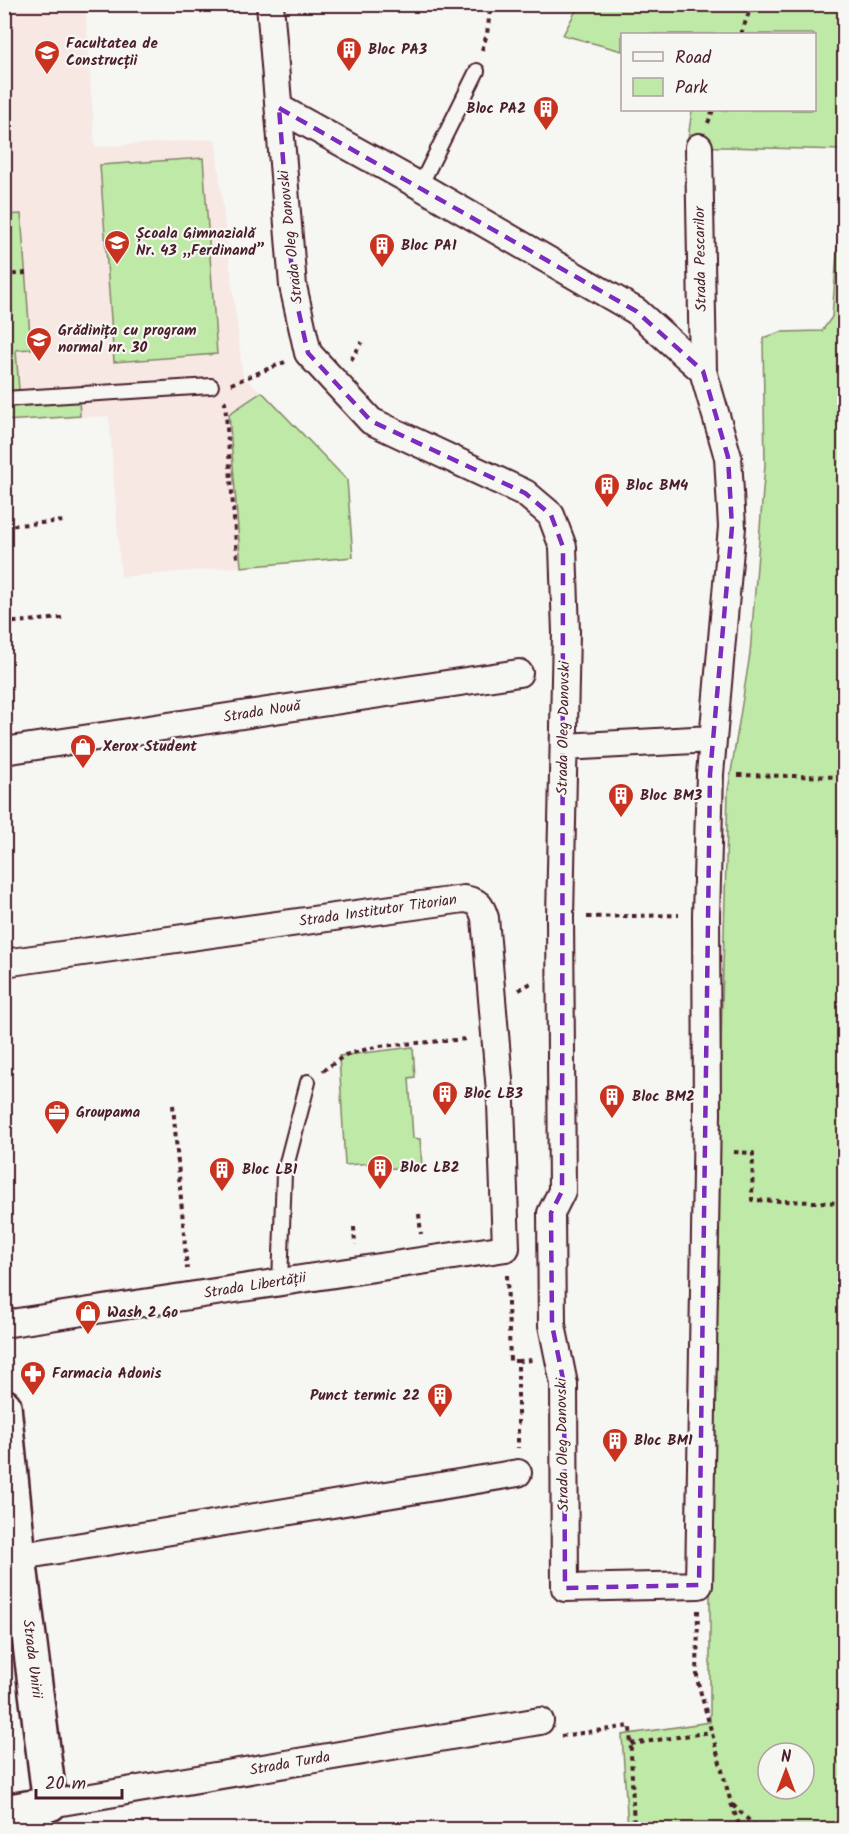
<svg xmlns="http://www.w3.org/2000/svg" width="849" height="1834" viewBox="0 0 849 1834" font-family="Kalam,sans-serif">
	<style>
		.built { fill: #f7e8e4 }
		.green { fill: #bee9a6; stroke: #848468; stroke-width: 1.5; fill-rule: evenodd }
		.lines { fill: none; stroke-linecap: round; stroke-linejoin: round }
		.lane-casing { stroke: #4a1f2b; stroke-width: 18 }
		.street-casing { stroke: #4a1f2b; stroke-width: 30 }
		.secondary-casing { stroke: #4a1f2b; stroke-width: 38 }
		.path { stroke: #4a1f2b; stroke-width: 4; stroke-dasharray: 4.5 4.5; stroke-linecap: butt }
		.lane { stroke: #f6f6f2; stroke-width: 14 }
		.street { stroke: #f6f6f2; stroke-width: 26 }
		.secondary { stroke: #f6f6f2; stroke-width: 33 }
		.marked { fill: none; stroke: #7b2cbf; stroke-width: 4.5; stroke-dasharray: 12 8; stroke-linejoin: round }
		.labels { text-anchor: middle; dominant-baseline: central; stroke-width: 4.5; stroke-linejoin: round; paint-order: stroke }
		.poi-label { font-size: 15px; font-weight: bold; fill: #4a1f2b; stroke: #f6f6f2; text-anchor: start }
		.street-label { font-size: 15px; fill: #4a1f2b; stroke: #f6f6f2 }
	</style>
	<rect width="100%" height="100%" fill="#f6f6f2"/>
	<filter id="ink" filterUnits="userSpaceOnUse"><feTurbulence type="fractalNoise" baseFrequency=".0167" numOctaves="2"/><feDisplacementMap in="SourceGraphic" scale="12" xChannelSelector="R" yChannelSelector="G"/><feConvolveMatrix kernelMatrix="1 2 1 2 8 2 1 2 1" color-interpolation-filters="sRGB"/></filter>
	<g filter="url(#ink)">
		<path class="built" d="M5,5H85L95,147L215,139L243,378L262,392L347,480L353,557L121,577L109,416L5,422Z"/>
		<path class="green" d="M579,5H844V150L687,146L692,110H814V34H622V51L563,35Z
			M203,158L217,354L114,362L100,165Z
			M844,166V1829H628L622,1735L710,1722V1584L722,1002L728,791L750,654L765,465L763,338L781,332L822,331L832,317ZM768,1753H804V1789H768Z
			M21,214L31,349L16,350L20,403L79,399L80,416L5,421V215Z
			M262,392L347,480L353,557L241,567L229,414Z
			M413,1047L415,1077L409,1078L413,1138L420,1139L422,1167L375,1169V1163L345,1165L339,1056Z"/>
		<g class="lines">
			<defs>
				<path id="lane" d="M420,186L477,71
					M4,399L211,386
					M280,1282L284,1174L308,1082"/>
				<path id="street" d="M270,4L293,286L308,353L371,421L525,493L551,515L563,547L566,632L560,917L562,1191L551,1213L552,1325L564,1384L565,1588L699,1585L707,1113L706,915L710,774L732,527L728,457L703,371L636,311L420,186L279,108
					M699,147L703,371
					M564,747L712,739
					M4,751L519,673
					M4,963L464,899C478,901 481,905 485,918L501,1103L506,1248L4,1324
					M4,1559L518,1473
					M50,1804L540,1721"/>
				<path id="secondary" d="M4,1406L19,1557L50,1804L4,1812"/>
			</defs>
			<use href="#lane" class="lane-casing"/>
			<use href="#street" class="street-casing"/>
			<use href="#secondary" class="secondary-casing"/>
			<path class="path" d="M741,34L752,4
				M482,50L487,34L491,4
				M708,123L713,110
				M4,275L26,273
				M351,360L362,342
				M231,384L285,362
				M224,401L225,402L237,558
				M4,526L65,521
				M4,623L62,618
				M738,775L844,777
				M587,917L679,915
				M519,990L533,982
				M323,1071L345,1055L379,1046L468,1039
				M173,1105L187,1269
				M734,1152L753,1153L752,1200L844,1203
				M419,1214L421,1234
				M354,1227L355,1245
				M507,1275L510,1361H518V1448
				M518,1361L533,1360
				M698,1610L697,1679L731,1803L741,1830
				M561,1736L630,1726L634,1830
				M631,1744L711,1732
				M733,1805L759,1830"/>
			<use href="#lane" class="lane"/>
			<use href="#street" class="street"/>
			<use href="#secondary" class="secondary"/>
		</g>
	</g>
	<path class="marked" d="M279,108L636,311L703,371L728,457L732,527L710,774L699,1585L565,1588L564,1384L552,1325L551,1213L562,1191L563,547L551,515L525,493L371,421L308,353L293,286Z"/>
	<defs>
		<symbol id="building-pin" viewBox="-11 -11 22 30"><path d="M0 17L-7.5 6A9.5 9.5 0 1 1 7.5 6Z" fill="#c8321e" stroke="#f6f6f2"/><path d="M-4-6H4V6H1V3H-1V6H-4ZM-2.5-4.3h1.7v1.8h-1.7ZM.8-4.3h1.7v1.8H.8ZM-2.5-1h1.7V.8h-1.7ZM.8-1h1.7V.8H.8Z" fill="#fff"/></symbol>
		<symbol id="university-pin" viewBox="-11 -11 22 30"><path d="M0 17L-7.5 6A9.5 9.5 0 1 1 7.5 6Z" fill="#c8321e" stroke="#f6f6f2"/><path d="M0-5L7-2L0 1L-7-2ZM-4 1L0 2.5L4 1V4Q0 6-4 4Z" fill="#fff"/></symbol>
		<symbol id="school-pin" viewBox="-11 -11 22 30"><path d="M0 17L-7.5 6A9.5 9.5 0 1 1 7.5 6Z" fill="#c8321e" stroke="#f6f6f2"/><path d="M0-5L7-2L0 1L-7-2ZM-4 1L0 2.5L4 1V4Q0 6-4 4Z" fill="#fff"/></symbol>
		<symbol id="shop-pin" viewBox="-11 -11 22 30"><path d="M0 17L-7.5 6A9.5 9.5 0 1 1 7.5 6Z" fill="#c8321e" stroke="#f6f6f2"/><path d="M-5-2.5h2.3a2.7 3.5 0 0 1 5.4 0H5L5.5 6h-11ZM-1.5-2.5h3a1.5 2.3 0 0 0-3 0Z" fill="#fff"/></symbol>
		<symbol id="office-pin" viewBox="-11 -11 22 30"><path d="M0 17L-7.5 6A9.5 9.5 0 1 1 7.5 6Z" fill="#c8321e" stroke="#f6f6f2"/><path d="M-6-3h4V-5.5h4V-3h4V5H-6ZM-1-4.5V-3h2v-1.5ZM-6 0V1H6V0Z" fill="#fff"/></symbol>
		<symbol id="pharmacy-pin" viewBox="-11 -11 22 30"><path d="M0 17L-7.5 6A9.5 9.5 0 1 1 7.5 6Z" fill="#c8321e" stroke="#f6f6f2"/><path d="M-2-6h4v4h4v4h-4v4h-4v-4h-4v-4h4Z" fill="#fff"/></symbol>
	</defs>
	<g fill-rule="evenodd">
		<use href="#building-pin" x="334" y="35" width="30" height="40"/>
		<use href="#university-pin" x="32" y="38" width="30" height="40"/>
		<use href="#building-pin" x="531" y="94" width="30" height="40"/>
		<use href="#school-pin" x="102" y="228" width="30" height="40"/>
		<use href="#building-pin" x="367" y="231" width="30" height="40"/>
		<use href="#school-pin" x="24" y="325" width="30" height="40"/>
		<use href="#building-pin" x="592" y="471" width="30" height="40"/>
		<use href="#shop-pin" x="68" y="732" width="30" height="40"/>
		<use href="#building-pin" x="606" y="781" width="30" height="40"/>
		<use href="#building-pin" x="430" y="1079" width="30" height="40"/>
		<use href="#building-pin" x="597" y="1082" width="30" height="40"/>
		<use href="#office-pin" x="42" y="1098" width="30" height="40"/>
		<use href="#building-pin" x="365" y="1153" width="30" height="40"/>
		<use href="#building-pin" x="207" y="1155" width="30" height="40"/>
		<use href="#shop-pin" x="73" y="1298" width="30" height="40"/>
		<use href="#pharmacy-pin" x="18" y="1359" width="30" height="40"/>
		<use href="#building-pin" x="425" y="1381" width="30" height="40"/>
		<use href="#building-pin" x="600" y="1426" width="30" height="40"/>
	</g>
	<g class="labels">
		<g class="poi-label">
			<text x="66" y="44">Facultatea de<tspan x="66" dy="17">Construcții</tspan></text>
			<text x="368" y="50">Bloc PA3</text>
			<text x="526" y="109" text-anchor="end">Bloc PA2</text>
			<text x="136" y="234">Școala Gimnazială<tspan x="136" dy="17">Nr. 43 „Ferdinand”</tspan></text>
			<text x="401" y="246">Bloc PA1</text>
			<text x="58" y="331">Grădinița cu program<tspan x="58" dy="17">normal nr. 30</tspan></text>
			<text x="626" y="486">Bloc BM4</text>
			<text x="103" y="747">Xerox Student</text>
			<text x="640" y="796">Bloc BM3</text>
			<text x="464" y="1094">Bloc LB3</text>
			<text x="632" y="1097">Bloc BM2</text>
			<text x="76" y="1113">Groupama</text>
			<text x="400" y="1168">Bloc LB2</text>
			<text x="242" y="1170">Bloc LB1</text>
			<text x="107" y="1313">Wash 2 Go</text>
			<text x="52" y="1374">Farmacia Adonis</text>
			<text x="420" y="1396" text-anchor="end">Punct termic 22</text>
			<text x="634" y="1441">Bloc BM1</text>
		</g>
		<g class="street-label">
			<text transform="translate(291 237) rotate(-96)">Strada Oleg Danovski</text>
			<text transform="translate(701 259) rotate(-91)">Strada Pescarilor</text>
			<text transform="translate(262 712) rotate(-9)">Strada Nouă</text>
			<text transform="translate(564 728) rotate(-89)">Strada Oleg Danovski</text>
			<text transform="translate(378 911) rotate(-8)">Strada Institutor Titorian</text>
			<text transform="translate(255 1286) rotate(-9)">Strada Libertății</text>
			<text transform="translate(563 1445) rotate(-91)">Strada Oleg Danovski</text>
			<text transform="translate(32 1659) rotate(83)">Strada Unirii</text>
			<text transform="translate(290 1764) rotate(-10)">Strada Turda</text>
		</g>
	</g>
	<rect width="849" height="1834" fill="none" stroke="#f6f6f2" stroke-width="24"/>
	<rect x="12" y="12" width="825" height="1810" fill="none" stroke="#4a1f2b" stroke-width="2" filter="url(#ink)"/>
	<rect x="621" y="33" width="195" height="78" fill="#f6f6f2" stroke="#b1a0a2" stroke-width="1.5"/>
	<rect x="633" y="52" width="30" height="9" fill="#f6f6f2" stroke="#b1a0a2" stroke-width="1.5"/>
	<text x="675" y="63" font-size="18" fill="#4a1f2b">Road</text>
	<rect x="633" y="78" width="30" height="18" fill="#bee9a6" stroke="#b1a0a2" stroke-width="1.5"/>
	<text x="675" y="93" font-size="18" fill="#4a1f2b">Park</text>
	<g transform="translate(786 1771)"><circle r="28" fill="#f6f6f2" stroke="#b1a0a2" stroke-width="1.5"/>
	<path d="M0-4.5L10 22L0 15L-10 22Z" fill="#c8321e"/>
	<text y="-9" font-size="16" font-weight="bold" text-anchor="middle" fill="#4a1f2b">N</text>
	</g>
	<path d="M36 1789v9h86v-9" fill="none" stroke="#4a1f2b" stroke-width="3"/>
	<text x="45" y="1789" font-size="18" fill="#4a1f2b" stroke="#f6f6f2" stroke-width="4.5" paint-order="stroke">20 m</text>
</svg>
